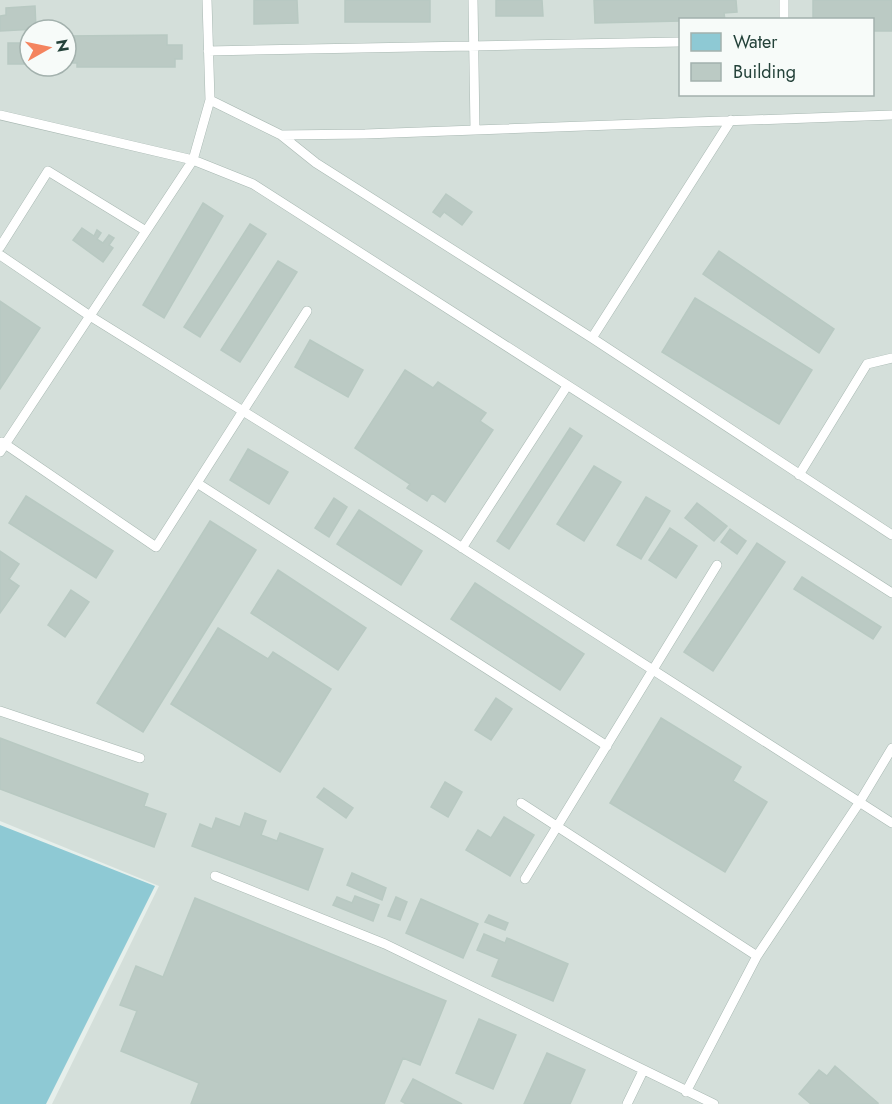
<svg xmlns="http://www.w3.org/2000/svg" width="892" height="1104" viewBox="0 0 892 1104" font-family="Jost,sans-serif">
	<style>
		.built { fill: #d4dfda; fill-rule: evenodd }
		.water { fill: #8ec9d4 }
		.building { fill: #bbcac4; stroke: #b8c9c2; stroke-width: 1.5 }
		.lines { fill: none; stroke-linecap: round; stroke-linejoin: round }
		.service-casing { stroke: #a8b8b2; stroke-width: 10 }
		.service { stroke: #fff; stroke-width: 9 }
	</style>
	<rect width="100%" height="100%" fill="#e6efeb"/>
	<path class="built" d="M0,0H892V1104H52L159,886L0,821ZM680,20H872V94H680ZM30,30H66V66H30Z"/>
	<path class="water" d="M0,825L155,886L46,1104H0Z"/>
	<path class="building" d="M254,0H297L298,23L254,24Z
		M345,0H430V22H345Z
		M496,0H542L543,16H496Z
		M594,0H736L737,12L724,13L725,20L595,23Z
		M813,0H892V31H872V20H813Z
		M35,6L36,29L0,31V16L6,15V8Z
		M167,35V45H182V59H175V67H77V63H66V36Z
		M8,43H30V64H8Z
		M446,194L472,212L462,225L444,212L440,217L433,212Z
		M203,203L223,216L164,318L143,305Z
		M250,224L266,234L200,337L184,327Z
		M82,228L94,236L97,230L101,233L97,239L103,243L109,235L114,238L109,245L113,248L103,262L73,240Z
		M719,251L834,329L819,353L703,274Z
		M278,261L297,272L240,362L221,350Z
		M695,298L812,370L779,424L662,352Z
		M0,301L40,328L0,389Z
		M310,340L363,370L348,397L295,367Z
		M405,370L433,388L438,382L486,413L480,421L493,430L445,502L432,493L427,501L407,488L410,484L355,448Z
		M570,428L582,436L509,549L497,541Z
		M248,449L288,472L269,504L230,480Z
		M594,466L621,482L584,541L557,524Z
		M26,496L113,551L96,578L9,523Z
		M646,497L670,511L641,559L617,545Z
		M334,498L347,507L329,537L315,528Z
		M697,503L727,526L714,541L685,518Z
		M359,510L422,551L401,585L337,544Z
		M210,521L256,550L143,732L97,703Z
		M670,528L697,546L676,578L649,560Z
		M730,529L746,541L737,554L721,542Z
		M757,543L785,562L713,671L684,652Z
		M0,551L19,564L9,579L19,586L0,613Z
		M278,570L366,628L338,670L251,613Z
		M802,577L881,627L873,639L794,589Z
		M475,583L584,654L560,690L451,619Z
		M71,590L89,602L65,637L48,625Z
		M218,628L268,659L273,652L331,689L280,772L171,704Z
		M496,698L512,709L491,740L475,730Z
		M661,718L741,767L733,781L767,802L725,872L610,803Z
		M0,738L148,794L144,806L166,814L154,847L0,789Z
		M445,782L462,792L448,817L431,807Z
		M324,788L353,808L346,818L317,797Z
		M245,813L266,821L261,835L277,841L280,833L323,849L308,890L192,846L200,824L212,829L216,818L240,827Z
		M504,817L534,835L510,876L466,850L478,830L491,838Z
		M352,873L386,888L382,900L347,885Z
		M355,896L379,905L373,921L333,905L337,897L352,903Z
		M396,897L407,902L400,920L388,916Z
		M195,898L446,1001L420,1065L403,1058L384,1104H191L199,1083L121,1051L137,1011L120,1005L136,966L163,977Z
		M421,899L478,924L463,958L406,933Z
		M489,915L508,923L505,930L485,922Z
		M484,934L505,943L507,938L568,964L553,1001L492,976L499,959L477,950Z
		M479,1019L516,1035L493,1089L456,1073Z
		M547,1053L585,1070L570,1104H524Z
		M835,1066L878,1103V1104H811L799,1094L819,1070L827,1076Z
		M413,1079L462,1104H406L401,1101Z"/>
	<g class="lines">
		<defs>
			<path id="service" d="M473,0L475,130
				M784,20V0
				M208,51L680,42
				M210,100L281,135L365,134L892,115
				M0,115L193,160L253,184L892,593
				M281,135L316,163L592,338L892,535
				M0,247L48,171L146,231
				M0,255L90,316L436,531L892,823
				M592,338L731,120
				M2,442L156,547L307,311
				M0,452L193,160L210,100L207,0
				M799,475L867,364L892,358
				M197,483L607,746
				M462,548L567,386
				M0,711L140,758
				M521,803L757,956L859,803L892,748
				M215,876L385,944L714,1104
				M525,879L717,565
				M686,1092L757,956
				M627,1104L643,1071"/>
		</defs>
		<use href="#service" class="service-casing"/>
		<use href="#service" class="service"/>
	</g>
	<rect x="679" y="18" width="195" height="78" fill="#f7fbf9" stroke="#a3b1ad" stroke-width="1.5"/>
	<rect x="691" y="33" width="30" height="18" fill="#8ec9d4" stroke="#a3b1ad" stroke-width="1.5"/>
	<text x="733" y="48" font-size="18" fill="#24423a">Water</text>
	<rect x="691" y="63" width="30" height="18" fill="#bbcac4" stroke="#a3b1ad" stroke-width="1.5"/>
	<text x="733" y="78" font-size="18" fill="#24423a">Building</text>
	<g transform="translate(48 48) rotate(81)"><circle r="28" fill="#f7fbf9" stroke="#a3b1ad" stroke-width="1.5"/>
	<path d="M0-4.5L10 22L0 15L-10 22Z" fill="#f4845f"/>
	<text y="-9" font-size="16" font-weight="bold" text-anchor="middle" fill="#24423a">N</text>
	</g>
</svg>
